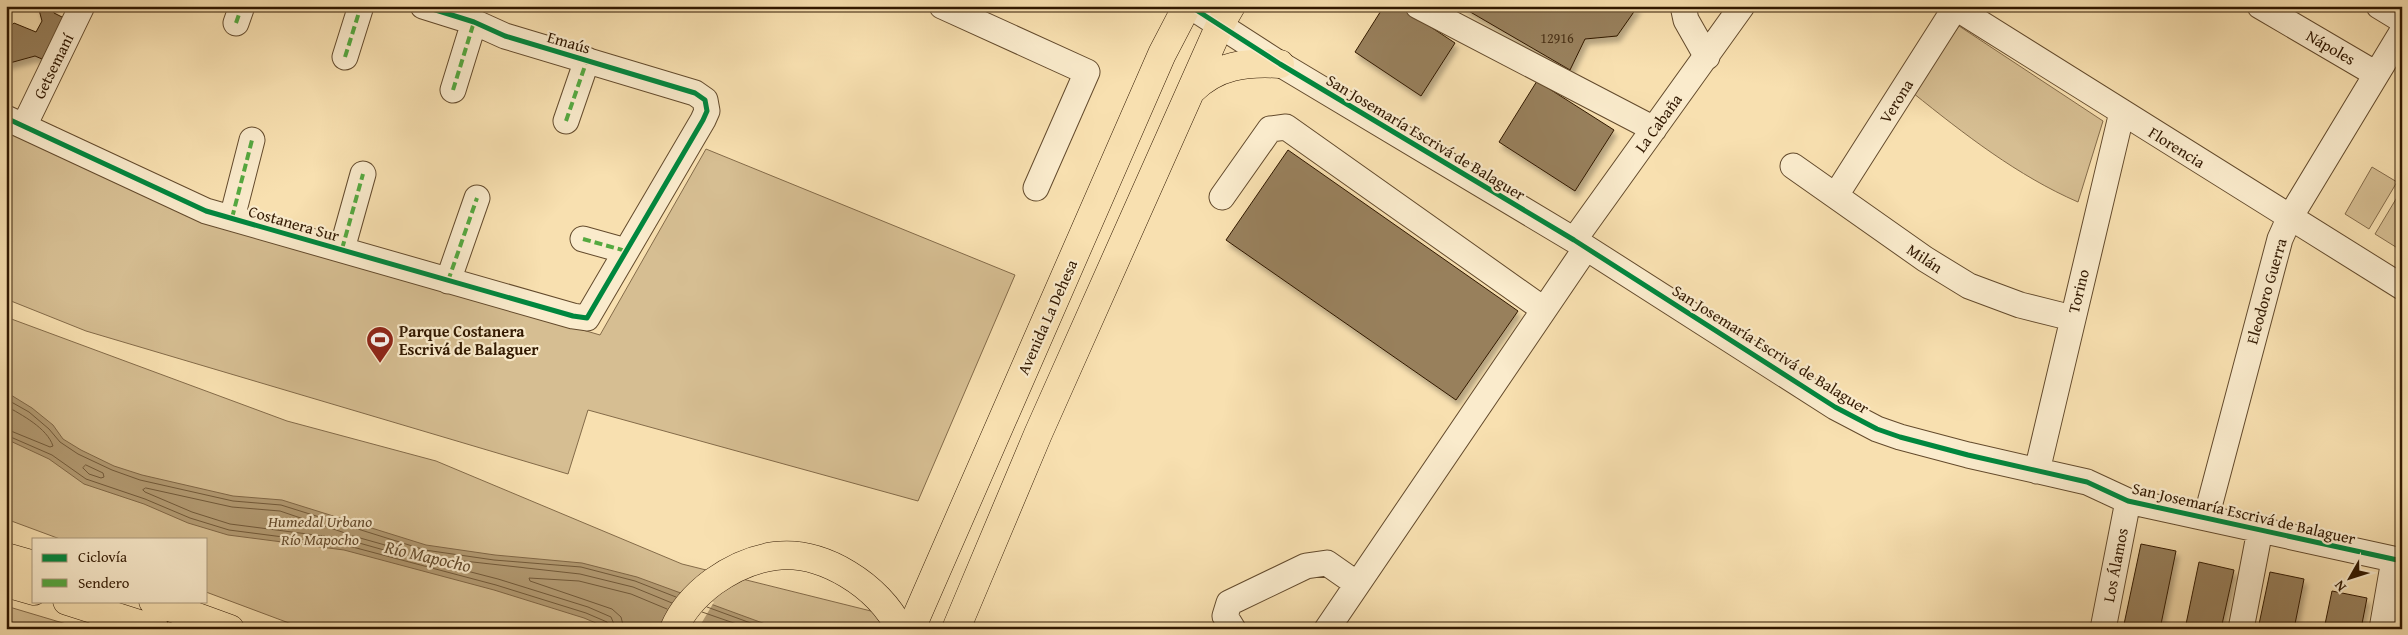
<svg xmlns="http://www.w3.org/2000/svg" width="2408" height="635" viewBox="0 0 2408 635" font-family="'Gentium Book Plus',serif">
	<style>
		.green { fill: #d6be92; stroke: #846b49 }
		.water { fill: #b49c74; stroke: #806746 }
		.pier { fill: #f8e0b0 }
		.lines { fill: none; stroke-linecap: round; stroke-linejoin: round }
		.shore { stroke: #725a3a; stroke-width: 1 }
		.building { fill: #98805c; stroke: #311800; filter: url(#shadow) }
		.minor-casing { stroke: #634a2c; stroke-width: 27 }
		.major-casing { stroke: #311800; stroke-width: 29 }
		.highway-casing { stroke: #311800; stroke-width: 29 }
		.minor { stroke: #faebcc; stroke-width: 25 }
		.major { stroke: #f8e0b0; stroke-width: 28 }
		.highway { stroke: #f8e0b0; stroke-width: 28 }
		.quiet { stroke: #54a940; stroke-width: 4; stroke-dasharray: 8 4; stroke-linecap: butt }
		.cycleway-casing { stroke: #faebcc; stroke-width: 8 }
		.cycleway { stroke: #00873e; stroke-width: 5 }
		.labels { text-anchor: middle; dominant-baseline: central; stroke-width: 4.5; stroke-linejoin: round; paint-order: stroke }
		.number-label { font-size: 14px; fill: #4b3217 }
		.street-label { font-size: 16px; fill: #311800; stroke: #faebcc }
		.poi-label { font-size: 16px; font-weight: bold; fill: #311800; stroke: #faebcc; text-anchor: start }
		.park-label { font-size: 16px; font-style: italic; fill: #634a2c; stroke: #faebcc }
		.water-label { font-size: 18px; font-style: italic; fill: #654d2e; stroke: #faebcc }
	</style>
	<defs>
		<filter id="shadow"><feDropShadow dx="3" dy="5.5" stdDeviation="2.5" flood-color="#0004"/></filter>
	</defs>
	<rect width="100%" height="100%" fill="#f8e0b0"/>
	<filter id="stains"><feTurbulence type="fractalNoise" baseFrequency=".004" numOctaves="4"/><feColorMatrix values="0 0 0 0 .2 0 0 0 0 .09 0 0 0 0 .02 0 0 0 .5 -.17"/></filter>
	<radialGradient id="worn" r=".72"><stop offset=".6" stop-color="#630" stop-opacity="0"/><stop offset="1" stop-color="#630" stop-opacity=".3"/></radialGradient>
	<path class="green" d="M1959,26L2103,121L2078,202C2018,176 1964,134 1913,93Z
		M6,130L215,222L600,335L706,149L1015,275L918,501L588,410L568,474L86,331L6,299Z
		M2372,167L2397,182L2369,229L2345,214Z
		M2402,189V245L2399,249L2375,234Z
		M6,317L287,421L436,461L682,564L887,615L935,629H305L206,592V539H60L6,519Z
		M6,606L83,629H6Z"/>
	<path class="water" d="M6,392L32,408L53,425L63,439L81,450L114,466L142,475L233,496L282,500L426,545L495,555L582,563L637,577L779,629H610L584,618L494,590L344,550L228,535L188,523L144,504L84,484L49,459L6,439Z"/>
	<path class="pier" d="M685,593L714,602L698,629H665Z"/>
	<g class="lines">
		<path class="shore" d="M6,399L29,412L49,429L60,442L78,454L112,470L140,480L233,501L281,505L425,550L494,560L581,567L635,581L676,597
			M6,406C22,415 47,428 53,446L50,447L6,429
			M6,435L52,455L86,479L145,499L190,518L229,530L345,545L496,585L586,613L607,622L610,629
			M86,465L103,473L104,477L101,478L89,474L83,468Z
			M146,488L232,507L280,511L348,534L349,537L346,539L230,524L192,512L145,492L143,490Z
			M353,536L385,545L386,548L384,550L352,541L350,538Z
			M707,607L767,629
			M702,612L751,629
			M616,629L611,617L588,607L498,579L436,563L435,560L437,558L580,574L633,587L672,603
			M624,629L621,617L612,609L530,581L529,578L579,581L631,594L667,609"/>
	</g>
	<path class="building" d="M38,6H52L54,13L64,18L42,59L35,56L6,64V51L10,49L6,30L14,23L36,32L42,21Z
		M1384,6H1399L1455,43L1421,96L1355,52Z
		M1460,6H1638L1617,36L1585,39L1570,70Z
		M1537,81L1614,130L1575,191L1499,142Z
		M1288,150L1518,311L1456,400L1226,240Z
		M2141,544L2176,551L2160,629H2123Z
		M2199,562L2234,570L2221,629H2185Z
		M2270,572L2304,579L2294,629H2258Z
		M2332,591L2367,598L2361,629H2324Z
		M2402,608V629H2397Z"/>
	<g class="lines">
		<defs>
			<path id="minor" d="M942,6L1087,72L1036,188
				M1190,6L1280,64L1574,240L1835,407L1877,429L1900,437L1968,455L2087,482L2128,501L2402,561
				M1418,6L1654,129
				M1683,6L1686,20L1707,57
				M1953,6L2402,287
				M2260,6L2376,74
				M2379,6L2402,20
				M236,23L242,6
				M345,57L361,6
				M453,90L474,22
				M6,118L206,211L573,316L587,318L703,120L707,111L705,100L695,93L505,36L474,22L423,6
				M566,121L587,60
				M24,126L82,6
				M1793,166L1925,259L1969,286L2020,305L2072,318
				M1836,195L1955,8
				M1222,197L1270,129L1286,127L1543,309
				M232,218L252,140
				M583,239L626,251
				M1574,240L1742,6
				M342,249L363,174
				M448,281L477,198
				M2037,471L2122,112
				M2206,518L2280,239L2289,219L2402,32
				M1233,629L1225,616L1229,603L1306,566L1327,563L1357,584
				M1327,629L1586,248
				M2103,629L2128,501
				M2241,629L2260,530
				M2382,629L2394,560"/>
			<path id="major" d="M1192,90C1217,65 1246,62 1280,64
				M911,629L1162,54L1187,6
				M956,629L1038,434L1220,25L1231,6"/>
			<path id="highway" d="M6,557L34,565
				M6,583L34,591
				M67,601L155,629
				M153,601L230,629
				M674,629C682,610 697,594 713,582C731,569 752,559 775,556C823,550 879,586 900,629"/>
		</defs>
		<use href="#minor" class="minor-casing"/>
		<use href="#major" class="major-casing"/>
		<use href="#highway" class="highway-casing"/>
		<use href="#minor" class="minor"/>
		<use href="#major" class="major"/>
		<use href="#highway" class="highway"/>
		<path class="quiet" d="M236,23L242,6
			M345,57L361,6
			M453,90L474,22L477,23
			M566,121L587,60
			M232,218L252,140
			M583,239L626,251
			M342,249L363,174
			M448,281L477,198"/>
		<defs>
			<path id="cycleway" d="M1190,6L1280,64L1574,240L1835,407L1877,429L1900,437L1968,455L2087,482L2128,501L2402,561
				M6,118L206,211L573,316L587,318L703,120L707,111L705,100L695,93L505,36L474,22L423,6"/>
		</defs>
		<use href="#cycleway" class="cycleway-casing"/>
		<use href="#cycleway" class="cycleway"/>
	</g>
	<defs>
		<symbol id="stadium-pin" viewBox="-11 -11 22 30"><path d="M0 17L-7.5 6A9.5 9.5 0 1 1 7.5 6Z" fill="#8f2418" stroke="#faebcc"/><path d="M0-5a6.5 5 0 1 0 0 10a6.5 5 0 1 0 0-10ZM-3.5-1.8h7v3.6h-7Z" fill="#fff"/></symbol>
	</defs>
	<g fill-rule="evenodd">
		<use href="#stadium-pin" x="364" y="324" width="32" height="43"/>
	</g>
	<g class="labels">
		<g class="number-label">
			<text x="1557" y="38">12916</text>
		</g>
		<g class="street-label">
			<text transform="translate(569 42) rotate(16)">Emaús</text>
			<text transform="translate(2331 47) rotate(30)">Nápoles</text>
			<text transform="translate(53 66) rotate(-64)">Getsemaní</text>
			<text transform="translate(1896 101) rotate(-58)">Verona</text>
			<text transform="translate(1658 123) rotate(-54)">La Cabaña</text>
			<text transform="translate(1426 137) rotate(31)">San Josemaría Escrivá de Balaguer</text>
			<text transform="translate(2177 147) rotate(32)">Florencia</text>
			<text transform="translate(294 223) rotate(16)">Costanera Sur</text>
			<text transform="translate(1925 258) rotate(34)">Milán</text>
			<text transform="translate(2078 291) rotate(-76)">Torino</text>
			<text transform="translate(2266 291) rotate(-74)">Eleodoro Guerra</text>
			<text transform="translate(1047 317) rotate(-66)">Avenida La Dehesa</text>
			<text transform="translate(1771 349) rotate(32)">San Josemaría Escrivá de Balaguer</text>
			<text transform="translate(2244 513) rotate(13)">San Josemaría Escrivá de Balaguer</text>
			<text transform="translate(2115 565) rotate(-79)">Los Álamos</text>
		</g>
		<g class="poi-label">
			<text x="399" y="331">Parque Costanera<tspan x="399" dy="18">Escrivá de Balaguer</tspan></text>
		</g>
		<g class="park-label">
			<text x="320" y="521">Humedal Urbano<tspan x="320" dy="18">Río Mapocho</tspan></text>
		</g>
		<g class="water-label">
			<text transform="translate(428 556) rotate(13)">Río Mapocho</text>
		</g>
	</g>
	<rect width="2408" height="635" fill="none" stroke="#f8e0b0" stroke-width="25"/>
	<rect x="8" y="8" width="2393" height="620" fill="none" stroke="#311800" stroke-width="2.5"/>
	<rect x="12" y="12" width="2383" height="610" fill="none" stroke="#311800"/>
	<rect x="32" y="538" width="175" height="65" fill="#faebcc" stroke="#aa977a"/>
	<rect x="42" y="554" width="25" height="8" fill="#00873e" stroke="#aa977a"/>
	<text x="78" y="562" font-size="15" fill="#311800">Ciclovía</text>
	<rect x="42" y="579" width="25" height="8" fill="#54a940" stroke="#aa977a"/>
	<text x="78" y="588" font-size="15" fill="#311800">Sendero</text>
	<g transform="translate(2350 578) rotate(231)" stroke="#faebcc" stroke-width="4" paint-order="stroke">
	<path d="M0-4L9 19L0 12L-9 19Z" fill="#311800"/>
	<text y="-8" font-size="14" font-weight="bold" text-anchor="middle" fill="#311800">N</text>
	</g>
	<rect width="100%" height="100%" filter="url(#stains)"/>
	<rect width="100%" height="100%" fill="url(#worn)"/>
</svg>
